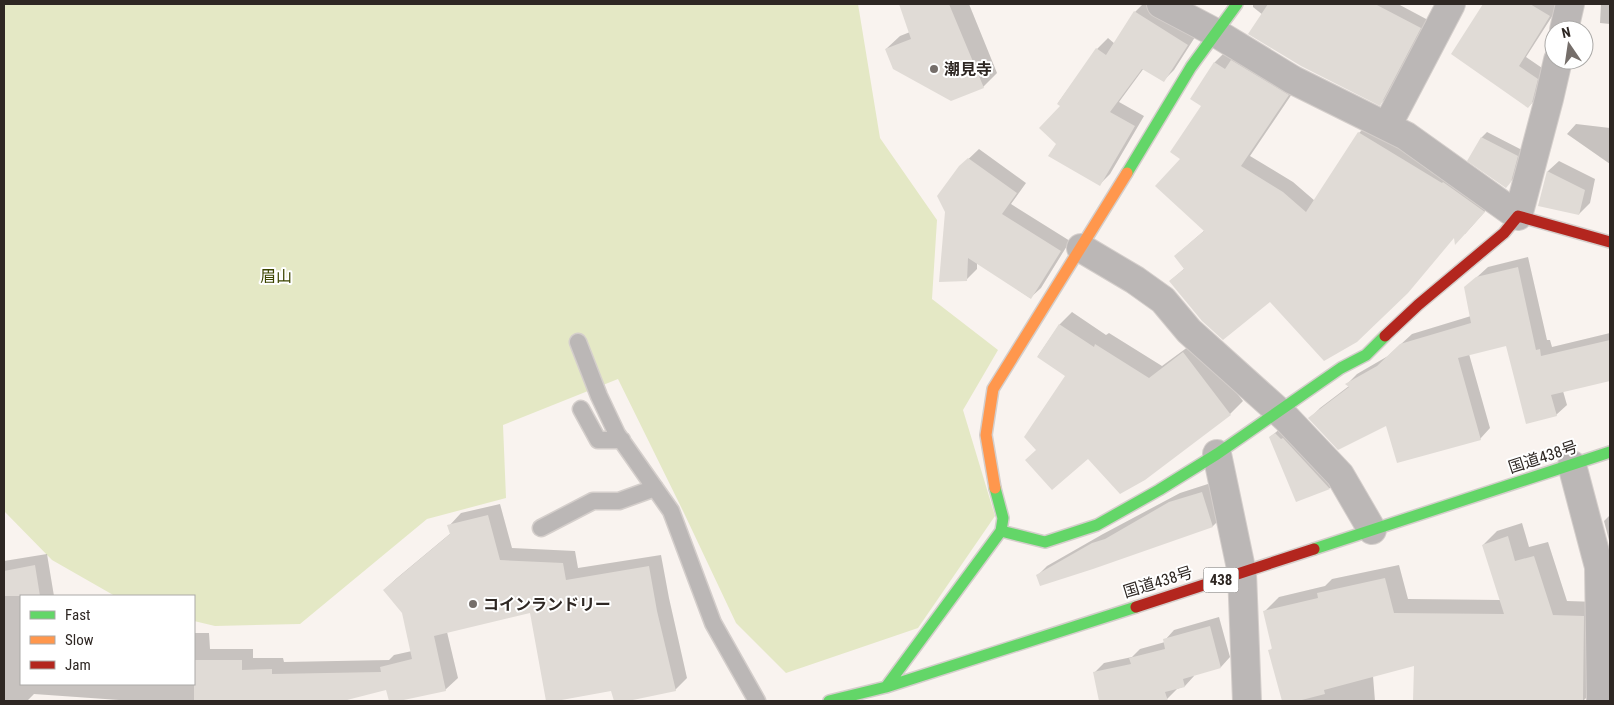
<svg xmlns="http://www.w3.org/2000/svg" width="1614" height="705" viewBox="0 0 1614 705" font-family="'Roboto Condensed','Noto Sans JP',sans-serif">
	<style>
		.green { fill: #e4e8c5 }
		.shadow { fill: #0003 }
		.building { fill: #e0dbd6 }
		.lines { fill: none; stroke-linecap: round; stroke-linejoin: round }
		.lane-casing { stroke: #d4cecb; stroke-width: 19 }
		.street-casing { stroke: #d4cecb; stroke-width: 30 }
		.fast-casing { stroke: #d4cecb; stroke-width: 14 }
		.slow-casing { stroke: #d4cecb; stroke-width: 14 }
		.jam-casing { stroke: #d4cecb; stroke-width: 14 }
		.lane { stroke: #bbb7b6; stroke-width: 16 }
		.street { stroke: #bbb7b6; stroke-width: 28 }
		.fast { stroke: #63d668; stroke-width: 11 }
		.slow { stroke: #ff974d; stroke-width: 11 }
		.jam { stroke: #b3261e; stroke-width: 11 }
		.poi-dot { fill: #756e6a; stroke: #fff; stroke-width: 2 }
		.labels { text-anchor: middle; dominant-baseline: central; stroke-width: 4; stroke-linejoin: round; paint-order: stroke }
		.shield { fill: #fff; stroke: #6d6865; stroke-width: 1 }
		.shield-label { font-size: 15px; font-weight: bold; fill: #2e2723 }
		.poi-label { font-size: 16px; font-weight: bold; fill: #2e2723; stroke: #fff; text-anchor: start }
		.park-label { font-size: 16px; fill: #3c4500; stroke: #fff }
		.street-label { font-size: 16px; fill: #2e2723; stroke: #fff }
	</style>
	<rect width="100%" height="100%" fill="#f9f3ef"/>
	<path class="green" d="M4,4H858L880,138L937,220L932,299L998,350L963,410L995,516L918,628L786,673L736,623L684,513L618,379L503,425L506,498L427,519L300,624L215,626L194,621V596H115L52,560L4,511Z"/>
	<path class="shadow" d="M900,4H969L997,73L983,87L886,49L900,36L910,32Z
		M1143,4H1149L1197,34L1174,70L1163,81L1144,68L1119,102L1144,116L1110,174L1100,184L1057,144L1062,106L1058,103L1097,49L1108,38L1115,44L1135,12Z
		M1253,4H1398L1428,20L1388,96L1380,104L1263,15L1253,7Z
		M1484,4H1560L1526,57L1545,70L1536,99L1528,107L1453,54Z
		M1601,4H1610V24L1600,23Z
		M1225,52L1298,85L1250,156L1293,182L1315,201L1359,133L1369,123L1494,201L1465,234H1459L1270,301L1170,281L1185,268L1175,256L1205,230L1182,159L1203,105L1192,98L1215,62Z
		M1576,124L1610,128V164L1567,134Z
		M1487,132L1522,150L1516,176L1506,186L1469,160L1482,137Z
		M979,149L1026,183L1011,204L1070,241L1041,288L1030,298L977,262V269L966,280L960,167Z
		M1559,161L1595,179L1590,203L1579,214L1540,205L1548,171Z
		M1528,257L1547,340H1550L1552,347L1610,333V380L1563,391L1567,405L1556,415L1506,345L1469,354L1490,428L1480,439L1387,424L1310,418L1320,408L1349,386L1347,384L1357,374L1388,356L1412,334L1471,316L1465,288L1488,267Z
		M1072,312L1106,335L1109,333L1162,366L1196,341L1243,401L1230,414L1144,479L1088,457L1037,450L1067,376L1038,356L1060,324Z
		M1281,428L1335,483L1330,488L1297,500L1270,437Z
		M1211,483L1223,516L1213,526L1093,568L1037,576L1047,566L1103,534L1180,493Z
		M500,504L512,548L575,551L578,568L661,555L669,598L687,678L675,690L622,701H615L612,690L547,701L532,611L447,632L458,678L445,690L392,701H390L387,688L341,701H133L34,694L27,701L4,700V561L47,554L54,596H21V684H194V633H209L210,649H253V658H283L284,662L389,660L394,655L412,651L403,612L384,590L397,578L451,533L449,526L461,513Z
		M1610,515V544L1604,521Z
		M1522,523L1529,547L1548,542L1567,601L1598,602L1597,687L1583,701L1414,699L1415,664L1373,676L1375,701H1283L1270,651L1273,647L1264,612L1279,597L1325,586L1332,579L1399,565L1408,599L1501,600L1483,545L1497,531Z
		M1219,617L1230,657L1221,667L1194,675V676L1185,686L1177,689L1167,699L1157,701H1101L1094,673L1104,663L1132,657L1140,649L1165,642V640L1174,630Z"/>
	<path class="building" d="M899,4H949L984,88L951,101L893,69L885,49L911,39Z
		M1268,4H1375L1421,28L1380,106L1301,66L1248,34Z
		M1483,4H1530L1550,16L1519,66L1538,79L1532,103L1528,108L1451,54Z
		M1134,11L1188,45L1164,82L1142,69L1110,112L1135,126L1100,186L1048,156L1056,144L1039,128L1060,106L1057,104L1096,48L1106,55Z
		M1231,60L1289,95L1241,166L1283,192L1306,212L1358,132L1442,183L1443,182L1485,212L1455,245L1454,238L1408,293L1357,342L1324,361L1270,302L1223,340L1202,321L1169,281L1184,269L1174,256L1204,231L1155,186L1180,159L1170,152L1201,106L1190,99L1214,62L1225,69Z
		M1481,137L1518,156L1511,182L1506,188L1467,161Z
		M968,158L1017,193L1002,214L1061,251L1031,299L968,258L967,281L939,282L945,212L937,196L959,166Z
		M1547,171L1585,190L1579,215L1538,206Z
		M1518,267L1536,350L1540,349L1541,356L1610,340V381L1551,395L1557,416L1526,424L1506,346L1458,358L1481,440L1397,463L1386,426L1338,450L1308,418L1349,387L1345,384L1377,366L1400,344L1471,323L1464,287L1476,277Z
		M1059,324L1094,347L1095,344L1149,378L1183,352L1231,415L1145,480L1120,494L1088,459L1052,490L1025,460L1036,450L1024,437L1065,376L1037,357Z
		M1275,433L1281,439L1283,438L1330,489L1296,502L1269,437Z
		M1202,492L1213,527L1093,569L1040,586L1036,575L1092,543L1105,539L1169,502Z
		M488,515L500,560L563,563L566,580L649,566L657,611L676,691L628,701H614L611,691L556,701H546L530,613L434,636L446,691L399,701H389L386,690L343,701H194V660H242V670L272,669V674L381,672L380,667L412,659L402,613L383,590L450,534L447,525Z
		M1508,536L1515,561L1534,556L1553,615L1584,616L1583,701L1413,700L1414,666L1324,690L1325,694L1298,701H1282L1268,650L1272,649L1263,611L1318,598L1317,593L1385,578L1394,613L1504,614L1482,545Z
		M35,565L40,596H4V571Z
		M1210,626L1221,668L1183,679L1185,687L1165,692L1168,701H1099L1093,672L1131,664L1129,658L1165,649L1163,639Z"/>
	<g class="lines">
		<defs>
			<path id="lane" d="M578,342L599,396L617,434L671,511L713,623L757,701
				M581,409L598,440H622
				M541,528L593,501H619L655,488"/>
			<path id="street" d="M1161,4L1216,33L1293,80L1406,136L1518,216L1549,99L1558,60
				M1564,30L1570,4
				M1387,126L1451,4
				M1081,248L1135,280L1163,300L1189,331L1286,418L1340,475L1372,530
				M1217,454L1242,573L1247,701
				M1572,465L1599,567L1601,701"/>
			<path id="fast" d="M1127,173L1191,67L1237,4
				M1001,531L1045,542L1097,525L1159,490L1217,454L1341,368L1366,355L1385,336
				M1314,549L1610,452
				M886,687L1001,531L1003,518L995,488
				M829,701L886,687L1136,607"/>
			<path id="slow" d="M995,488L986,435L993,389L1127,173"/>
			<path id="jam" d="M1385,336L1418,305L1504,233L1518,216L1610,242
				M1136,607L1314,549"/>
		</defs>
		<use href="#lane" class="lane-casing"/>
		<use href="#street" class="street-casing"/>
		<use href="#fast" class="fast-casing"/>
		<use href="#slow" class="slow-casing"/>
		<use href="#jam" class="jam-casing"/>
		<use href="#lane" class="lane"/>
		<use href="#street" class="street"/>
		<use href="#fast" class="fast"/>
		<use href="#slow" class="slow"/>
		<use href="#jam" class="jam"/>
	</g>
	<g class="poi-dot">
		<circle cx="934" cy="69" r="5"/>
		<circle cx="473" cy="604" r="5"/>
	</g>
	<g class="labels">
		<rect class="shield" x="1203.5" y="567.5" width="35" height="25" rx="4"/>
		<g class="shield-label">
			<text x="1221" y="580">438</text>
		</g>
		<g class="poi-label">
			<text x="944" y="69">潮見寺</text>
			<text x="483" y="604">コインランドリー</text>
		</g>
		<g class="park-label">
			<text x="276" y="276">眉山</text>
		</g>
		<g class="street-label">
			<text transform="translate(1543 457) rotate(-18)">国道438号</text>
			<text transform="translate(1158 582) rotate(-17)">国道438号</text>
		</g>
	</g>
	<rect width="1614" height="705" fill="none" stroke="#2e2723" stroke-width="10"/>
	<rect x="20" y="595" width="175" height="90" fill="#ffffff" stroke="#aba9a7"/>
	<rect x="30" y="611" width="25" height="8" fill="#63d668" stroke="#aba9a7"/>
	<text x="65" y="620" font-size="15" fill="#2e2723">Fast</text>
	<rect x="30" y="636" width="25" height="8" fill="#ff974d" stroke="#aba9a7"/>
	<text x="65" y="645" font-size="15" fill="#2e2723">Slow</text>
	<rect x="30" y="661" width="25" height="8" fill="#b3261e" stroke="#aba9a7"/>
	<text x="65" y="670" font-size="15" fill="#2e2723">Jam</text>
	<g transform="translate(1569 45) rotate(347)"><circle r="24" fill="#ffffff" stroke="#aba9a7"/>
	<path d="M0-4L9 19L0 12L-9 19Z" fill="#756e6a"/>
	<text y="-8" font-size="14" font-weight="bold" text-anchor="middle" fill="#2e2723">N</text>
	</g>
</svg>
